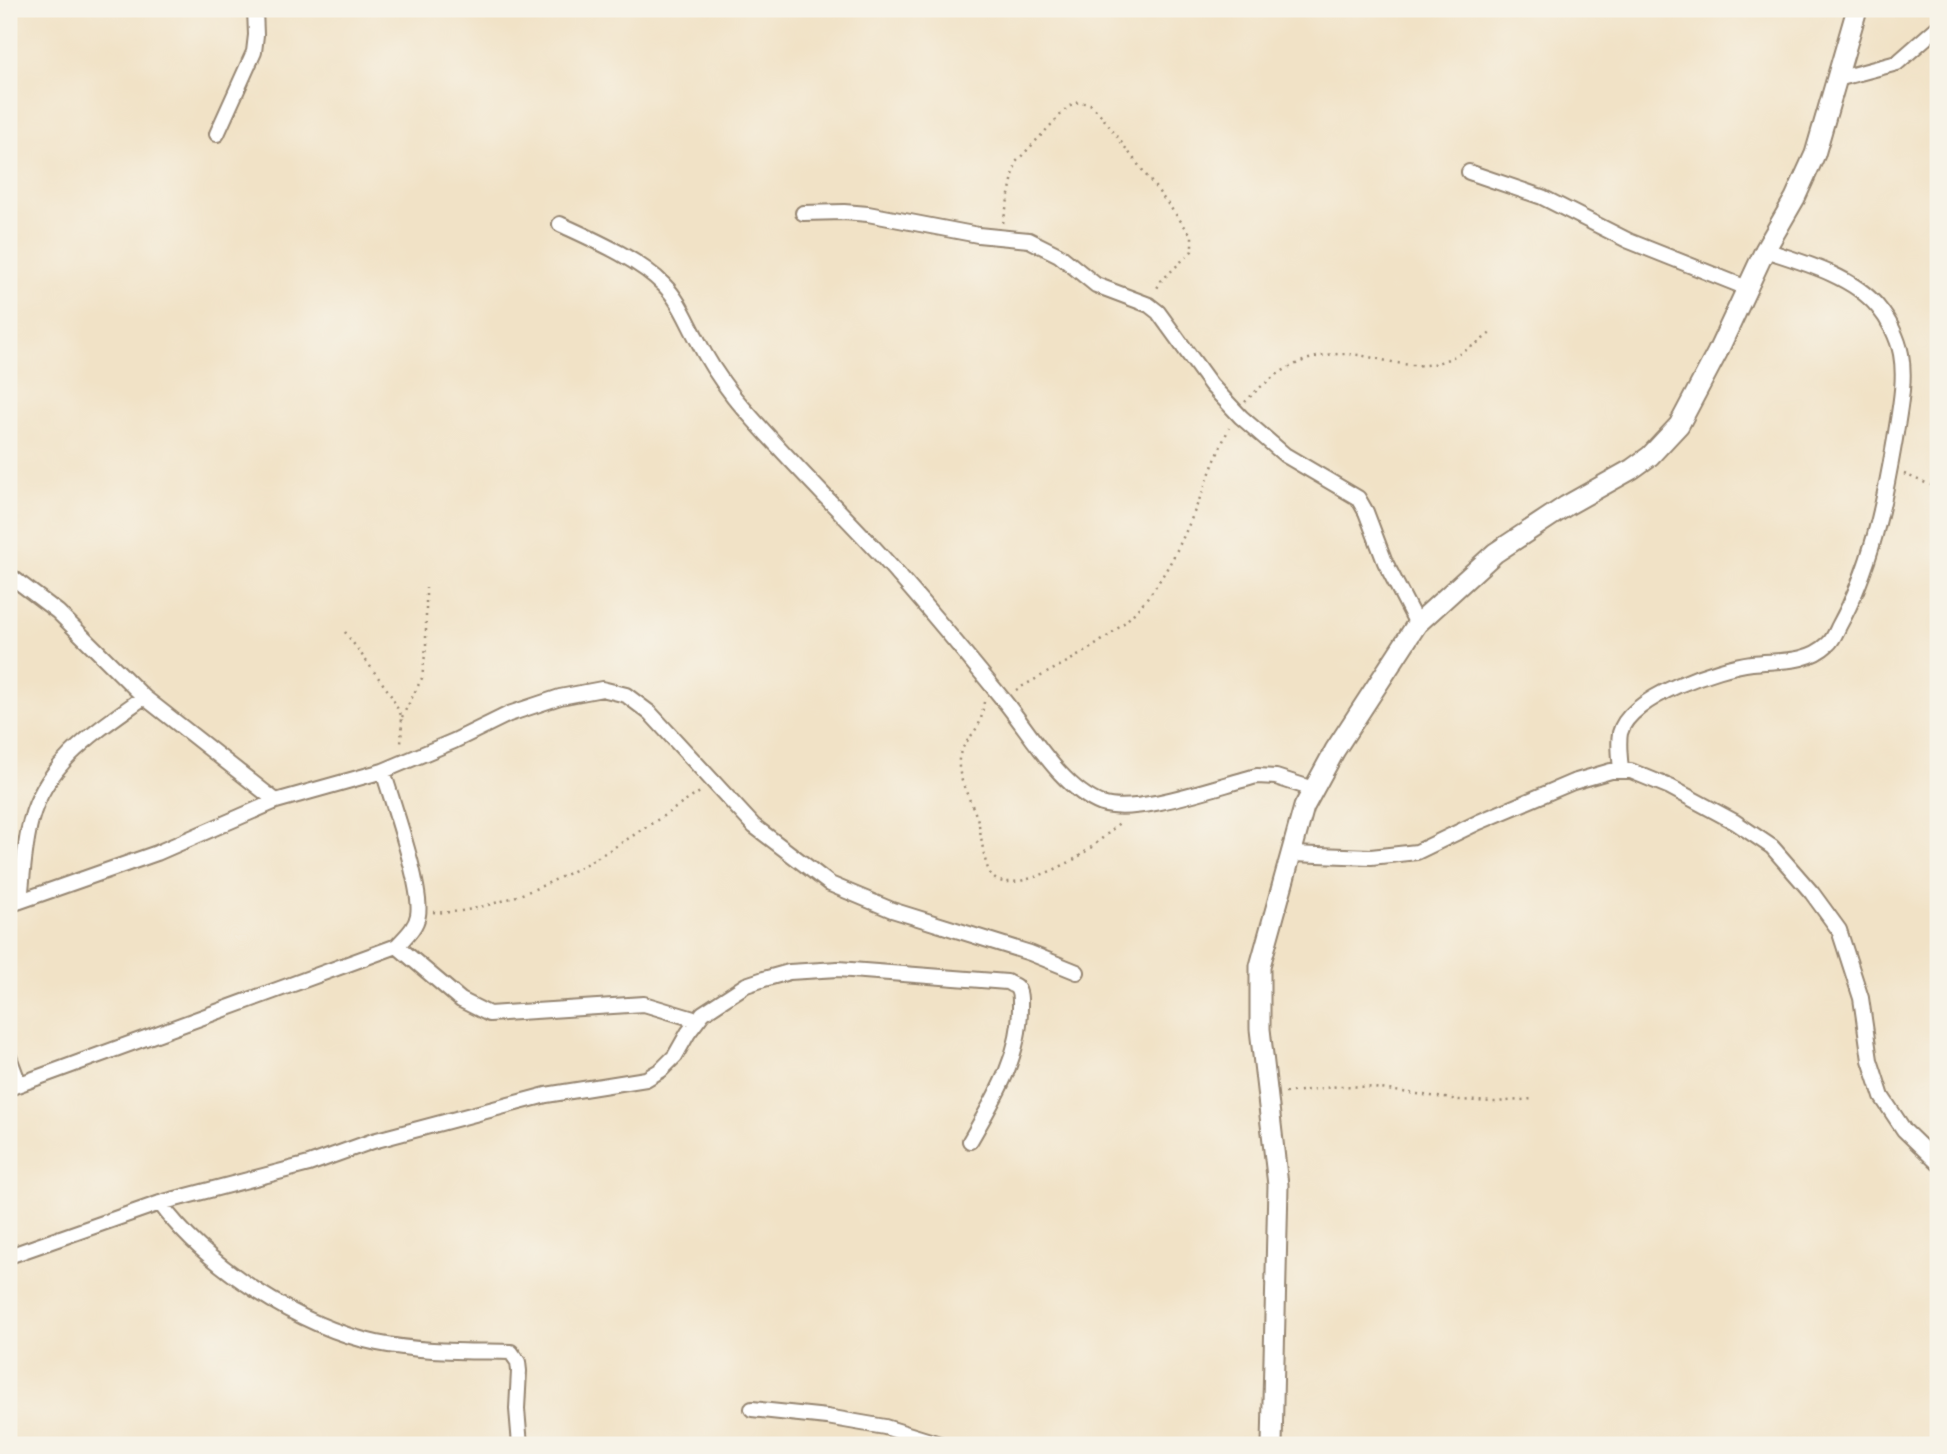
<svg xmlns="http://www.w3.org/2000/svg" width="1947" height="1454" viewBox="0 0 1947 1454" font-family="'Patrick Hand',sans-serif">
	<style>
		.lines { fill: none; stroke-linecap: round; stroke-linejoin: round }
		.street-casing { stroke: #968672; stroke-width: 18 }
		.secondary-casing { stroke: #968672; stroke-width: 23 }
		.path { stroke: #968672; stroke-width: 2.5; stroke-dasharray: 2 5; stroke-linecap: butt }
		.street { stroke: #fff; stroke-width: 14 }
		.secondary { stroke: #fff; stroke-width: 19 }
	</style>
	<rect width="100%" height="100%" fill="#f7f3e8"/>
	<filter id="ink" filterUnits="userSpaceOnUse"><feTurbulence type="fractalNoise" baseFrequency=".0143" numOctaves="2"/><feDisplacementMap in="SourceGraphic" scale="14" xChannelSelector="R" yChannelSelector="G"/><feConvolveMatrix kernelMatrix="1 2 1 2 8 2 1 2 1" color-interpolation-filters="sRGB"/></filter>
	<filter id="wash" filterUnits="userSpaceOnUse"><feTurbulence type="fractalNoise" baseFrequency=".00686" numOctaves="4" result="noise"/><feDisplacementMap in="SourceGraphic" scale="28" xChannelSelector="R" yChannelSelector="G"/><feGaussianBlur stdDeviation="1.57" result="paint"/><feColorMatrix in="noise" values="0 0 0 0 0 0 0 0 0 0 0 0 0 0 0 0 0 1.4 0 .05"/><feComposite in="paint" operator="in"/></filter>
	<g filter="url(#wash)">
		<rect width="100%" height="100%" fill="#f1e2c6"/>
	</g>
	<g filter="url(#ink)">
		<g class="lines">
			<defs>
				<path id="street" d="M1837,79L1897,63L1938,27
					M217,134L254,52L256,35L255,9
					M1469,172L1542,197L1629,241L1747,288
					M803,213L844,212L868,214L978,235L1029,240L1059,255L1096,285L1149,305L1158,312L1211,385L1241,417L1285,455L1358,498L1366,512L1385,562L1417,624
					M560,224C592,239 639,259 664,285C679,300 687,321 697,339C707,360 720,379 734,397C779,451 830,500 878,552C921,599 961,648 1001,697C1029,730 1060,788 1102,804C1137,816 1220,785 1257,776L1276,777L1313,789
					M9,575L58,612L144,697L276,801
					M1621,770C1620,758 1618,744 1620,733C1629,696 1720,667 1752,663C1778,660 1807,664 1828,644C1833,640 1836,632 1839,626C1871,568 1884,504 1895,439C1899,412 1906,381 1901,354C1898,338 1889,320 1878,307C1853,276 1802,262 1765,250
					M1292,854L1371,857L1417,852L1479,822L1573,782L1611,771H1631L1670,787L1735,822L1772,847L1812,893L1839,930L1861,998L1870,1060L1882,1097L1904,1130L1938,1163
					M20,900C23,874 24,846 31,820C46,762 98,730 144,697
					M9,905L157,853L276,801L383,771L454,741L509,714L560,697L602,689L626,695L650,713L754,826L830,884L892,910L1030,953L1077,972
					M397,946L461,1000L489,1014L644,1004L697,1020
					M9,1057L19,1084
					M9,1088L397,946C405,937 416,928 418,915C423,889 392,801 383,771
					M160,1203C205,1266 300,1327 377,1343C421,1352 466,1351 511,1352L518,1362L519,1371L517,1409L520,1445
					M9,1256L160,1203L309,1164L373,1141L546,1095L646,1079L661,1070L675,1056L688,1033L703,1013L746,985L764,979L789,972L838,969L1007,982C1008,983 1016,986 1016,987C1021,992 1020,1002 1020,1008C1020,1058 994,1099 970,1141
					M752,1409L827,1417L885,1427L943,1445"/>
				<path id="secondary" d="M1272,1445L1278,1185L1260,1029V966L1304,807L1335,750L1417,624L1495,553L1566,506L1632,469L1650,456L1679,425L1717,353L1765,250L1795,198L1815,154L1857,9"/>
			</defs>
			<use href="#street" class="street-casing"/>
			<use href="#secondary" class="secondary-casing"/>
			<path class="path" d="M1003,223L1016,162L1067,108L1078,102L1090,104L1100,114L1192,236V251L1161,281L1156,290
				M1245,402C1279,366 1319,346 1369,357C1389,361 1411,368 1432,364C1453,360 1476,345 1493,331
				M1904,474L1938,488
				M345,632L389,692L402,717L401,747
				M1016,690C1050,670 1087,654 1117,629C1180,576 1196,498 1229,428
				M984,702C983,708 982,716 980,722C974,735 960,746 959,759C957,780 972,801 978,821C982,835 983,867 993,877C1008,893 1063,867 1078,857C1092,847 1107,835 1119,823
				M402,717L422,678L426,647V588
				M433,912C457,914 478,908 502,901C575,878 636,833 700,792
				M1285,1093L1340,1086L1367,1087L1459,1100L1495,1102L1533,1099"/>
			<use href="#street" class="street"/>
			<use href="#secondary" class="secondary"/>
		</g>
	</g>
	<rect width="1947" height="1454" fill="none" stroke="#f7f3e8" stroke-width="35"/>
</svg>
